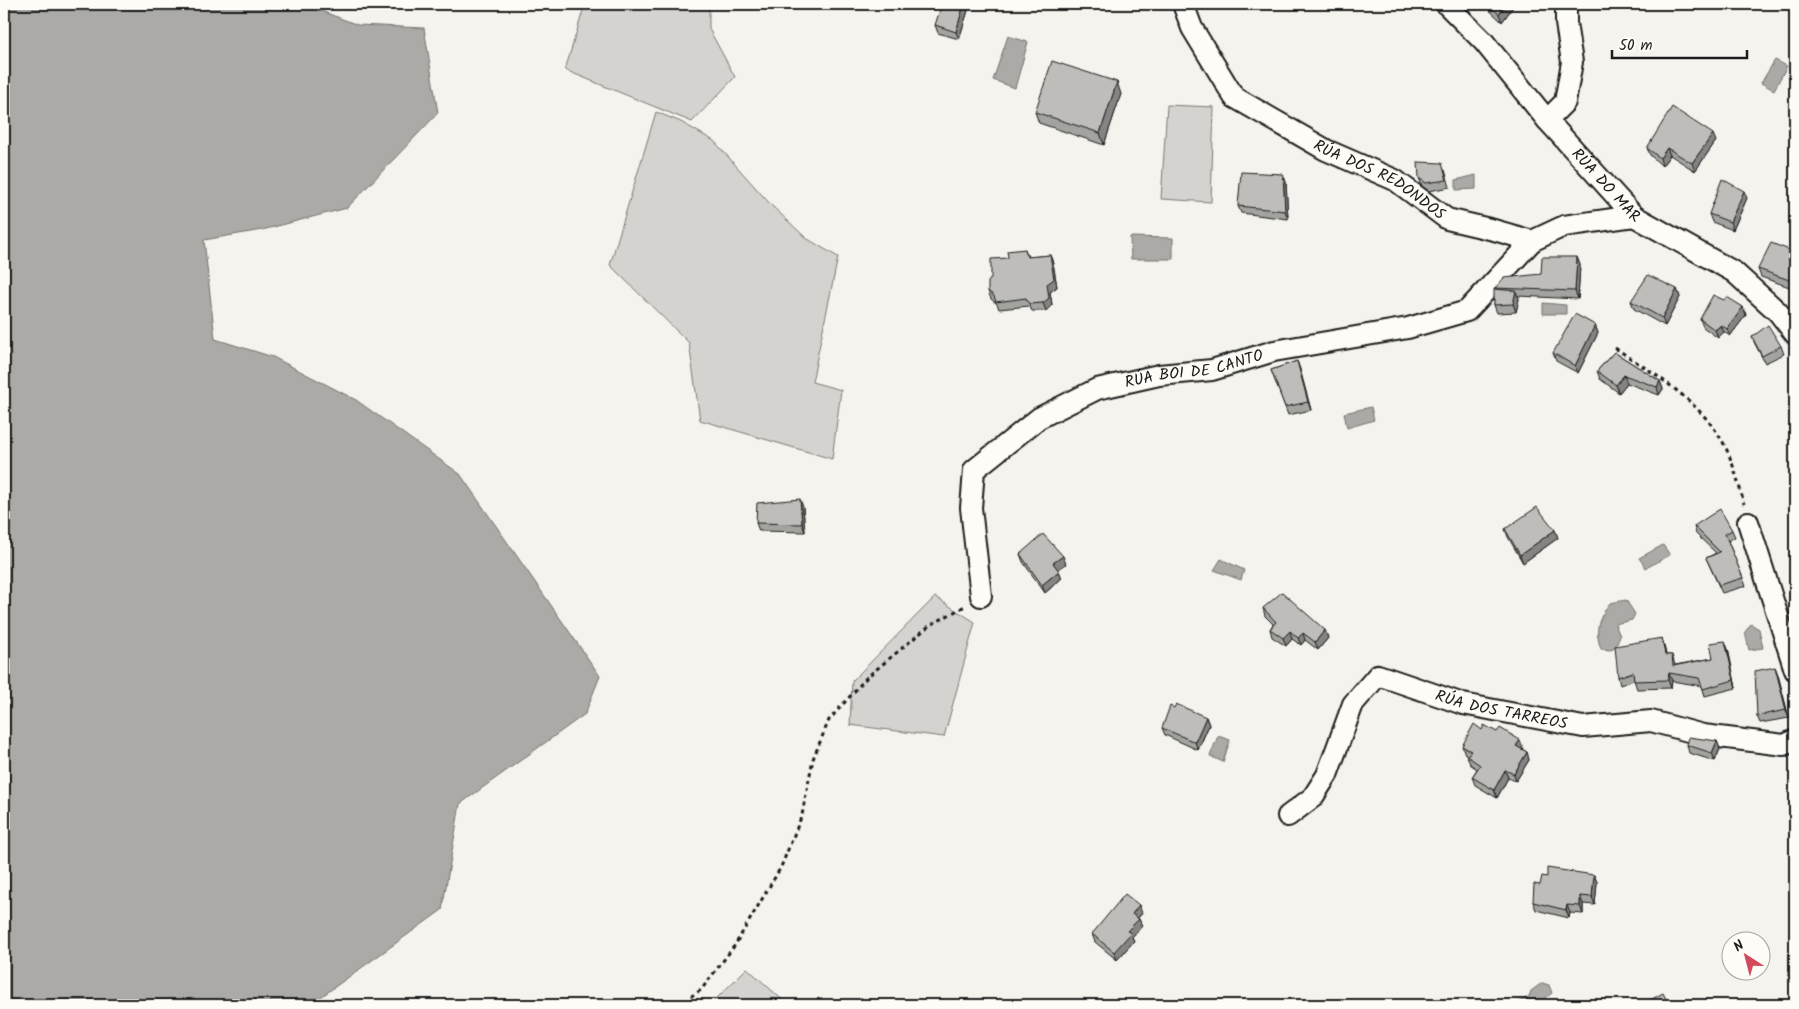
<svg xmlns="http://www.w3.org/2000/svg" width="1799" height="1009" viewBox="0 0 1799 1009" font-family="Kalam,sans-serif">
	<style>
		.green { fill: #d4d3cf; stroke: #787876 }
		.water { fill: #abaaa6; stroke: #72716f }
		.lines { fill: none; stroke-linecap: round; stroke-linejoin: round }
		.street-casing { stroke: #1c1c1c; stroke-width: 24 }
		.path { stroke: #1c1c1c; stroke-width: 3; stroke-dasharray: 4 4; stroke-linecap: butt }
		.street { stroke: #fdfcf7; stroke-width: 20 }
		.wall { fill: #a3a3a0; stroke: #1c1c1c }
		.shaded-wall { fill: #858482; stroke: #1c1c1c }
		.building { fill: #bebdba; stroke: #1c1c1c }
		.labels { text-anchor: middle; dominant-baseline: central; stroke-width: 4; stroke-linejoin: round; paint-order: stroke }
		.street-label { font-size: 16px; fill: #1c1c1c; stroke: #fdfcf7 }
	</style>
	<rect width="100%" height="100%" fill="#f4f3ee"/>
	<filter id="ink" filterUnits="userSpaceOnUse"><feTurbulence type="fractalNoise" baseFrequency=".02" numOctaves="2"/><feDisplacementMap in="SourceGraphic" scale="10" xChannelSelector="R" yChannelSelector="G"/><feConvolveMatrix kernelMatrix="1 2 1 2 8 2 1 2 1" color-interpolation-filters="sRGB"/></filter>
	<g filter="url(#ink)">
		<path class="green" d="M585,4H709V29L735,77L692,122L565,70Z
			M1167,105L1214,107L1211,202L1161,199Z
			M656,112L681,122L714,141L771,205L806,238L838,257L812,382L841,390L832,459L700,420L689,343L610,265Z
			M935,597L975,622L944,737L850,725L852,681Z
			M747,968L788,1005H710Z"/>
		<path class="water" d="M4,4H303L358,25L424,28L438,113L347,208L262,230L204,240L215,339L273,357L356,400L460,474L600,676L585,714L460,804L442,910L318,999L312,1005H4Z
			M1008,36L1028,42L1015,88L993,80Z
			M1775,60L1787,66L1774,90L1761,83Z
			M1476,175V189L1456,190V180Z
			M1130,237L1173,238V259H1131Z
			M1543,303L1566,305V314H1543Z
			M1371,407L1374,420L1347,428L1344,413Z
			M1663,545L1670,555L1646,568L1639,558Z
			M1221,559L1244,570L1241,580L1214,570Z
			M1626,600L1635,614L1632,620L1615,624L1620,636L1617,644L1611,650L1601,649C1594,630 1598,619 1610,603Z
			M1751,624L1759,629L1763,648L1749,650L1745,632Z
			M1218,736L1230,740L1223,762L1210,756Z
			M1542,983L1549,985L1552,993L1538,1004L1516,1005V1003L1529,997L1531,991Z"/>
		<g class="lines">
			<defs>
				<g id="street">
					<path id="s1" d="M1183,4L1192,28L1234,97L1326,150L1395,180L1447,219L1494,230L1532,241L1564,226L1634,216"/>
					<path id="s2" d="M1446,4L1484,42L1547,120L1634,216L1734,272L1778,312L1795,334"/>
					<path d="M1547,120L1565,102L1572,62L1566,23V4"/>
					<path d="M1748,522L1795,670"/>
					<path id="s3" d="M981,596L971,508L974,470L1039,418L1097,389L1159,375L1212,370L1274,351L1408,328L1467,311L1532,241"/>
					<path id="s4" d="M1288,816L1313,797L1327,775L1353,704L1378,675L1463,704L1583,727L1651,721L1703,735L1784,745L1795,740"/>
				</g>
			</defs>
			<use href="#street" class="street-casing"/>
			<path class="path" d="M1615,348C1656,375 1702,402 1725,446C1734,465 1739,485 1744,504
				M677,1005L701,990L735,945L781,867L802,815L813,759L829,720L867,677L929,626L965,606"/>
			<use href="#street" class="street"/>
		</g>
		<path class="wall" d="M970,4L959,39L938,33L935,25Z
			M1483,4H1515L1502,22Z
			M1121,94L1104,145L1039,123L1035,112Z
			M1716,141L1695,171L1670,155L1662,166L1650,155L1647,148Z
			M1445,170L1450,187L1429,191L1422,186L1419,178Z
			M1283,174L1286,182L1288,219L1241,213L1238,206Z
			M1747,198L1733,230L1712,222L1709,214Z
			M1025,249L1028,257L1050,255L1053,263L1057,287L1050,292L1052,305L1046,311H1032L1029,306L999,309L997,304L991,299L988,291L1008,258Z
			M1795,252V289L1761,277L1758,269Z
			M1577,257L1580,265L1578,299L1518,296L1519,299L1516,312L1497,313L1494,305L1495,288L1541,274Z
			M1677,289L1680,297L1665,326L1634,309L1631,301Z
			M1724,300L1743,307L1746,315L1730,336L1724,332L1718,338L1703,327L1700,319Z
			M1595,325L1598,333L1578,373L1556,361L1553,353Z
			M1752,337L1781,346L1784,354L1765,363L1755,344Z
			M1614,352L1660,381L1663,389L1659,395L1627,383L1619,393L1600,379L1597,371Z
			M1297,361L1311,410L1288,415L1271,370Z
			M803,507L805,532L759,531L756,523Z
			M1694,526L1732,530L1735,537L1728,541L1746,586L1722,593L1706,558L1716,553L1696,534Z
			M1505,529L1555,530L1558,538L1523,563L1508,537Z
			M1020,554L1066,564L1058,569L1062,578L1045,593L1023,562Z
			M1263,608L1325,630L1328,638L1318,650L1305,640L1301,645L1292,639L1286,646L1272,637L1270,629L1273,624L1265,616Z
			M1662,638L1664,646L1666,655H1672L1675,665L1713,658L1728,649L1736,688L1705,696L1702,686L1672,681L1671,688L1637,689L1634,680L1620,685L1618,677Z
			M1775,667L1778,675L1789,718L1760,723L1757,716Z
			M1206,717L1209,725L1198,750L1165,735L1162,728Z
			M1482,730L1497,732L1523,748L1522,749L1527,752L1529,760L1516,781L1508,778L1497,798L1475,785L1472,777L1477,769L1470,764L1467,756V755L1465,754L1462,746Z
			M1717,741L1720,749L1715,761L1689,753L1687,745Z
			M1594,875L1597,882L1595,905L1583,904V914L1570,913L1569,918L1536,910L1533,902L1540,885L1547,877Z
			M1142,913L1138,918L1139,919L1142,926L1132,937L1134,941L1117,960L1095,942L1092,934Z"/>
		<path class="shaded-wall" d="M964,4H970L959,39L956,32Z
			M1506,4H1515L1502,22L1499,14Z
			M1117,82L1121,94L1104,145L1100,133Z
			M1713,134L1716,141L1695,171L1692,163Z
			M1667,148L1670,155L1662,166L1660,158Z
			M1283,174L1286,182L1288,219L1285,211Z
			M1744,191L1747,198L1733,230L1730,222Z
			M1050,255L1053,263L1057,287L1050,292L1052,305L1046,311L1043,303Z
			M1577,257L1580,265L1578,299L1575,291Z
			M1677,289L1680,297L1665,326L1662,318Z
			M1516,291L1519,299L1516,312L1513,304Z
			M1743,307L1746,315L1730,336L1727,329Z
			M1595,325L1598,333L1578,373L1575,366Z
			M1721,325L1724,332L1718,338L1715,330Z
			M1297,361L1300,369L1311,410L1308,402Z
			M1624,375L1627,383L1619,393L1616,385Z
			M1660,381L1663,389L1659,395L1657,387Z
			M800,499L803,507L805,532L802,524Z
			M1555,530L1558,538L1523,563L1520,555Z
			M1063,556L1066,564L1056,571L1053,563Z
			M1059,571L1062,578L1045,593L1042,585Z
			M1325,630L1328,638L1318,650L1315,642Z
			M1290,631L1292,639L1286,646L1283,638Z
			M1303,633L1305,640L1301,645L1298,638Z
			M1662,638L1664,646L1668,663L1665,655Z
			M1725,641L1728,649L1736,688L1734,680Z
			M1775,667L1778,675L1789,718L1786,710Z
			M1669,673L1672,681L1671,688L1668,680Z
			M1206,717L1209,725L1198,750L1195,742Z
			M1520,740L1523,748L1519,754L1516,746Z
			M1717,741L1720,749L1715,761L1712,753Z
			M1527,752L1529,760L1516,781L1514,774Z
			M1505,770L1508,778L1497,798L1494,790Z
			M1594,875L1597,882L1595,905L1592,897Z
			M1580,896L1583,904V914L1580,906Z
			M1139,905L1142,913L1135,922L1132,914Z
			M1567,905L1570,913L1569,918L1566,910Z
			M1139,919L1142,926L1132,937L1134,941L1117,960L1114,952L1127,931Z"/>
		<path class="building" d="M942,4H964L956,32L935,25Z
			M1488,4H1506L1499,14Z
			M1052,61L1117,82L1100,133L1035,112Z
			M1672,107L1713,134L1692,163L1667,148L1660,158L1647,148Z
			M1418,162L1442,163L1447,180L1426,183L1419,178Z
			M1241,172L1283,174L1285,211L1238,206Z
			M1722,179L1744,191L1730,222L1709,214Z
			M1771,243L1795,252V282L1758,269Z
			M1025,249L1027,257L1050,255L1054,279L1047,284L1049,298L1043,303L1029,304L1026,298L996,302L994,296L988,291V282L991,278V259L1008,258L1007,251Z
			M1542,257H1577L1575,291L1495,288L1504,278L1541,274Z
			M1648,275L1677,289L1662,318L1631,301Z
			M1494,289L1516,291L1513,304L1494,305Z
			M1713,295L1724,300L1727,297L1743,307L1727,329L1721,325L1715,330L1700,319Z
			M1575,314L1595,325L1575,366L1553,353Z
			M1768,325L1781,346L1762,356L1752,337Z
			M1614,352L1660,381L1657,387L1624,375L1616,385L1597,371Z
			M1297,361L1308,402L1285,407L1271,370Z
			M800,499L802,524L756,523L757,503Z
			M1537,507L1555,530L1520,555L1505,529Z
			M1720,509L1732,530L1725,534L1743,578L1719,585L1706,558L1720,552L1694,526Z
			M1043,534L1063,556L1053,563L1059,571L1042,585L1020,554Z
			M1282,592L1325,630L1315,642L1303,633L1298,638L1290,631L1283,638L1270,629L1276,622L1263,608Z
			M1662,638L1665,655H1672L1673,666L1713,658L1710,643L1725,641L1734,680L1703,689L1699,678L1669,673L1668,680L1634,681L1633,672L1618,677L1615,646Z
			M1775,667L1786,710L1757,716L1755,671Z
			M1176,704L1206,717L1195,742L1162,728L1170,706L1174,708Z
			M1474,724L1482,730L1484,725L1497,732L1500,728L1520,740L1516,746L1527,752L1514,774L1505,770L1494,790L1472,777L1480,765L1467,756L1471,751L1462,746Z
			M1689,737L1717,741L1712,753L1687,745Z
			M1547,868L1594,875L1592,897L1580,896V906L1567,905L1566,910L1533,902L1534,884L1540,885L1542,876L1547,877Z
			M1125,894L1139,905L1132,914L1139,919L1127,931L1131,933L1114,952L1092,934Z
			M1663,993L1669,1005H1641Z"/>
	</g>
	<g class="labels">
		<g class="street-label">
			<text stroke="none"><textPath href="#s1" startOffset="274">RÚA DOS REDONDOS</textPath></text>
			<text stroke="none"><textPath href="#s2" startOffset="242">RÚA DO MAR</textPath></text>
			<text stroke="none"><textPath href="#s3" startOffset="374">RÚA BOI DE CANTO</textPath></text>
			<text stroke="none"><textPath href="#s4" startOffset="300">RÚA DOS TARREOS</textPath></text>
		</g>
	</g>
	<rect width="1799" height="1009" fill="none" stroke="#fdfcf7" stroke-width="20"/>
	<rect x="10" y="10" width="1779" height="989" fill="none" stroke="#1c1c1c" stroke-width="2" filter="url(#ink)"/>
	<g transform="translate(1746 956) rotate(324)"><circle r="24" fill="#fdfcf7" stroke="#a3a29f"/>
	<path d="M0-4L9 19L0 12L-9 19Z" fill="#d1495b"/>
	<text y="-8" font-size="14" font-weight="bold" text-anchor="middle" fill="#1c1c1c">N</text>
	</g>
	<path d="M1612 50v8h135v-8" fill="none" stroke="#1c1c1c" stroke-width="2.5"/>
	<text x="1619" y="50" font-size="15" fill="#1c1c1c" stroke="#fdfcf7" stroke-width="4" paint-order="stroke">50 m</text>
</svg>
